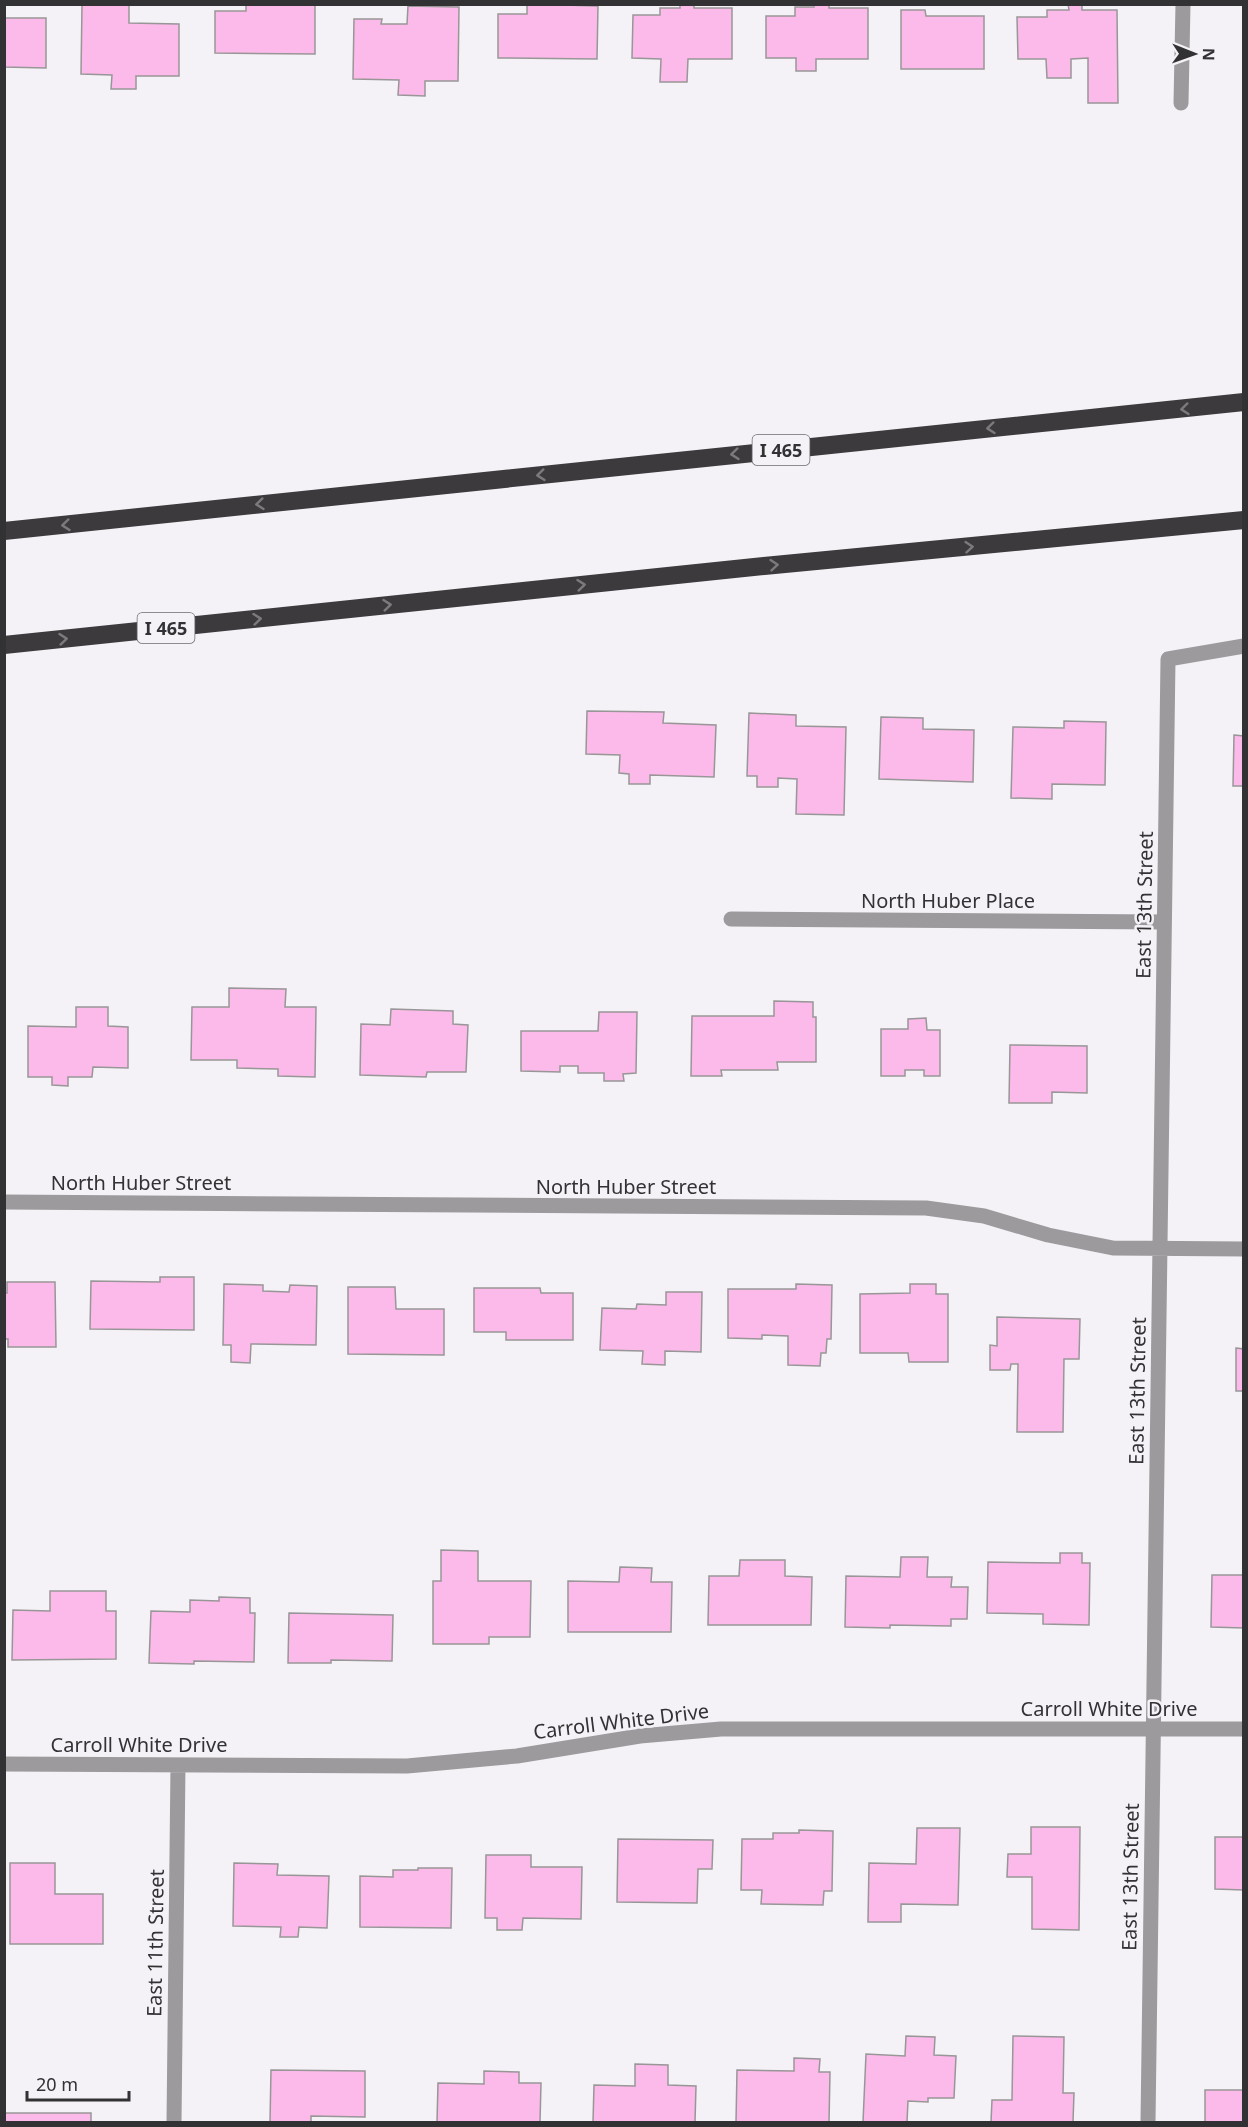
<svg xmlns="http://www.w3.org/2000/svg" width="1248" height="2127" viewBox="0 0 1248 2127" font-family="'Noto Sans',sans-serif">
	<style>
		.building { fill: #fbbae9; stroke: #999698; stroke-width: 1.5 }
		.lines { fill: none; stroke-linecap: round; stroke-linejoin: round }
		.street { stroke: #9c9a9c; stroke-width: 15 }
		.highway { stroke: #3d3a3d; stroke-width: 18 }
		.oneway { stroke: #7d7a7e }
		.labels { text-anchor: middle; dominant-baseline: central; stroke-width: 5; stroke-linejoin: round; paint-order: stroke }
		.shield { fill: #f4f2f6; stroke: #6c6b6e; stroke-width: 1.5 }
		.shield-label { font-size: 18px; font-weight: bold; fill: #323133 }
		.street-label { font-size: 20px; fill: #323133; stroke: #f4f2f6 }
	</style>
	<rect width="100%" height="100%" fill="#f4f2f6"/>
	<path class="building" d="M246,4L315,5V54L215,53V11H246Z
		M527,4L598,6L597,59L498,58V14H527Z
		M680,4H694V8H732V59H688L687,82H660L661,59L632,58L633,15H660V8H680Z
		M814,4H829V8H868V59H816V71H796V58H766V16H795V7H814Z
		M1068,4H1082V10H1117L1118,103H1088V58L1071,59V78H1047L1046,59H1018L1017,17H1047V10H1069Z
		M82,5H129V23L179,24V76H136V89H111L112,75L81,74Z
		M408,6L459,7L458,81H425V96L398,95L399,80L353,79L354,19H382L381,24H407Z
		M901,10H925L926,16H984V69H901Z
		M4,18H46V68L4,67Z
		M587,711L664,712L663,723L716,725L714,777L650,775V784H629V774L619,773L620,755L586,754Z
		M749,713L796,715V726L846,727L844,815L796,814L797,779L778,778V787H757V776H747Z
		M881,717L923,718V729L974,730L973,782L879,779Z
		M1064,721L1106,722L1105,785L1052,784V799L1011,798L1013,727L1064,728Z
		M1234,735L1244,736V786H1233Z
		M229,988L286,989L285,1007H316L315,1077L278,1076V1069L237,1068V1060H191L192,1007H229Z
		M774,1001L813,1002V1017H816V1062H777L778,1070H721L722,1076H691L692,1016H774Z
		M76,1007H108V1026L128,1027V1068L93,1067L92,1077H68V1086L52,1085V1077H28V1026L76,1027Z
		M391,1009L453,1011V1024L468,1025L466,1072H427L426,1077L360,1075L361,1024L390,1025Z
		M599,1012H637L636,1073L623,1074L624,1081H604V1073H578V1066H560V1072L521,1071V1031H598Z
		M926,1018L927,1030H940V1076H924V1070H905V1076H881V1029H908V1019Z
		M1010,1045L1087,1046V1093L1052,1092V1103H1009Z
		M160,1277H194V1330L90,1329L91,1281L160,1282Z
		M7,1282H55L56,1347H8V1339H4V1293H7Z
		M224,1284L263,1285V1291L289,1292L290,1285L317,1286L316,1345L251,1344L250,1363L231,1362V1345H223Z
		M796,1284L832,1285L831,1339H827L826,1353H821L820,1366L788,1365V1336L762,1335V1339L728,1338V1289H796Z
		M910,1284H936V1294H948V1362H909L908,1353H860V1294L910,1293Z
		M348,1287H395L396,1309H444V1355L348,1354Z
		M474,1288H540L541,1293H573V1340H506V1332H474Z
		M666,1292H702L701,1352L665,1351V1365L642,1364L643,1351L600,1350L602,1308L636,1309L637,1304L666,1305Z
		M997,1317L1080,1319L1079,1359H1064L1063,1432H1017L1018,1364H1011L1010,1370H990V1345L997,1346Z
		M1236,1348L1244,1349V1391H1236Z
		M441,1550L478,1551V1581H531L530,1637H489V1644H433V1581H441Z
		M1060,1553H1082V1563H1090L1089,1625L1043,1624V1614L987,1613L988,1562L1060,1563Z
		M901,1557H928L927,1577H952L951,1587H968L967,1619H951V1626L890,1625V1628L845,1627L846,1576L900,1577Z
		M740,1560H785V1576L812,1577L811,1625H708L709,1576H739Z
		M620,1567L652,1568L651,1582H672L671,1632H568V1581L619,1582Z
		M1212,1575H1244V1628L1211,1627Z
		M50,1591H106V1611H116V1659L12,1660L13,1610L50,1611Z
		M219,1597L250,1598V1613H255L254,1662L194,1661V1664L149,1663L151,1611L190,1612V1600L219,1601Z
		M289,1613L393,1615L392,1661L331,1660V1663H288Z
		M1031,1827H1080L1079,1930L1032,1929V1877H1007L1008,1854H1031Z
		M917,1828H960L958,1905L901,1904V1922H868L869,1863L916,1864Z
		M799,1830L833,1831L832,1891H824L823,1905L761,1904L762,1890H741L742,1839H773V1833H799Z
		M1215,1837H1244V1890L1215,1889Z
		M618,1839L713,1840L712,1869H698L697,1903L617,1902Z
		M486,1855H531V1867H582L581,1919L523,1918L522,1930H497V1918H485Z
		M10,1863H55V1894H103V1944H10Z
		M234,1863L278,1864L277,1875L329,1876L327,1928L299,1927L298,1937H280L281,1927L233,1926Z
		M418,1868H452L451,1928L360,1927V1876L393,1877V1870H418Z
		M906,2036L935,2037L934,2055L956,2056L954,2098H928V2102L908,2101L907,2122H863L866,2054L905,2056Z
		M1013,2036L1064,2037L1063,2093H1074L1073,2122H991L992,2100H1012Z
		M794,2058L820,2059L819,2072H830L829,2122H736L737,2070L794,2071Z
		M635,2064L668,2065V2085L696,2086L695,2122H593L594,2085L635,2086Z
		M271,2070L365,2071V2117L311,2116V2122H270Z
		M484,2071L519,2072V2083H541L540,2122H437L438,2083L484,2084Z
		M1205,2090H1244V2122H1205Z
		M5,2113H91V2122H5Z"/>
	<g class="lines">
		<path class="street" d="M1181,103L1183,4
			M731,919L1164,922
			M4,1202L926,1208L984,1216L1048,1235L1113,1248L1244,1249
			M4,1764L407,1766L517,1756L640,1736L721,1729H1244
			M174,2122L178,1765
			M1148,2122L1168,659L1244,646"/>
		<path class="highway" d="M4,531L1244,402
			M4,645L764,566L1244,520"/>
	</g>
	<defs><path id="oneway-chevron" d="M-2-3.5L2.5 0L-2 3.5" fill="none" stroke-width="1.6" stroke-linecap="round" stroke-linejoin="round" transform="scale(1.5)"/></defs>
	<g class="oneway">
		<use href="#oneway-chevron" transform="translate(1185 409) rotate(174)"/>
		<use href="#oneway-chevron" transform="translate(991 428) rotate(174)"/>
		<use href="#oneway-chevron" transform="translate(735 454) rotate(174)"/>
		<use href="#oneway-chevron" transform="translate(541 475) rotate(174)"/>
		<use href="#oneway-chevron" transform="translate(260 504) rotate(174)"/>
		<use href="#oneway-chevron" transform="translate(66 525) rotate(174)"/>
		<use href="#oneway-chevron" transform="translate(969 547) rotate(-5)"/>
		<use href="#oneway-chevron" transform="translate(774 565) rotate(-5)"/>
		<use href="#oneway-chevron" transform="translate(581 585) rotate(-6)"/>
		<use href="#oneway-chevron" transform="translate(387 605) rotate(-6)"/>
		<use href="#oneway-chevron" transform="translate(257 619) rotate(-6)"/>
		<use href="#oneway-chevron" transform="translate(63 639) rotate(-6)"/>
	</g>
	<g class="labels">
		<g class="shield">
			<rect x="752.5" y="435" width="57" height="30" rx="4.5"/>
			<rect x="137.5" y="613" width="57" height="30" rx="4.5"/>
		</g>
		<g class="shield-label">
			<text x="781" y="450">I 465</text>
			<text x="166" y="628">I 465</text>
		</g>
		<g class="street-label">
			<text x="948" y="900">North Huber Place</text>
			<text transform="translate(1144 905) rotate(-89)">East 13th Street</text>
			<text x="141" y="1182">North Huber Street</text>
			<text x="626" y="1186">North Huber Street</text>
			<text transform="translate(1137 1391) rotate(-89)">East 13th Street</text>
			<text x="1109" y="1708">Carroll White Drive</text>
			<text transform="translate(621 1721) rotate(-7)">Carroll White Drive</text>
			<text x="139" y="1744">Carroll White Drive</text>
			<text transform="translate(1130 1877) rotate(-89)">East 13th Street</text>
			<text transform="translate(155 1943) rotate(-89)">East 11th Street</text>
		</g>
	</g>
	<rect width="1248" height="2127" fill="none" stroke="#323133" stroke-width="12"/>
	<g transform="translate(1194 54) rotate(91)" stroke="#f4f2f6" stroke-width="4.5" paint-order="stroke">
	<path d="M0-4.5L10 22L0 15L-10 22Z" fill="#323133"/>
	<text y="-9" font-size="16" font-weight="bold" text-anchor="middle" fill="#323133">N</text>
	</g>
	<path d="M27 2091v9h102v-9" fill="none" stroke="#323133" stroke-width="3"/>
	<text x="36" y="2091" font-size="18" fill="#323133" stroke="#f4f2f6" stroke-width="4.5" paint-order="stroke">20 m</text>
</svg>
